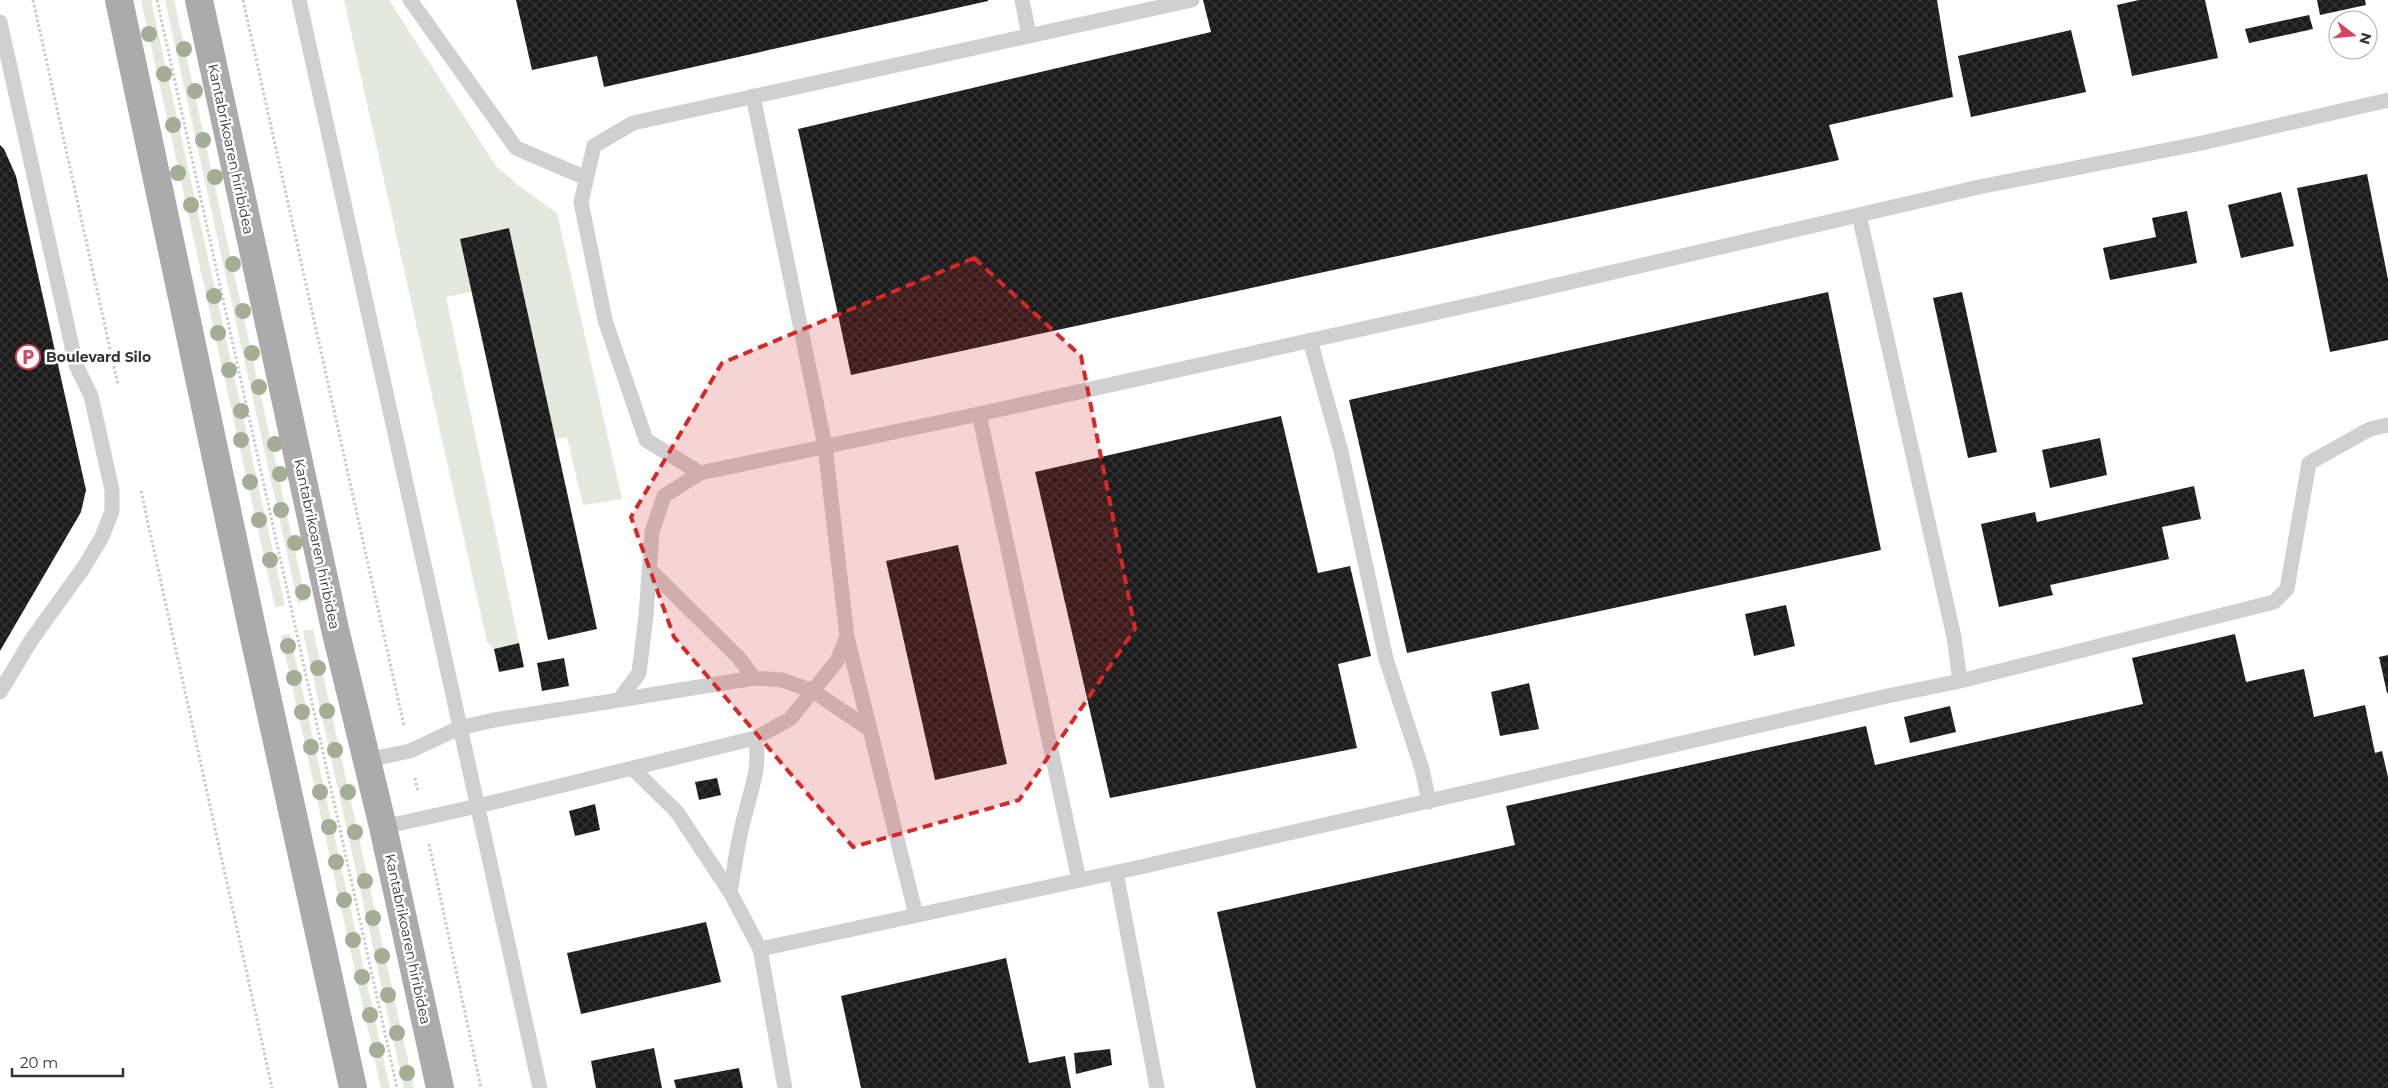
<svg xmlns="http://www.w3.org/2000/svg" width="2388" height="1088" viewBox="0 0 2388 1088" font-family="Montserrat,sans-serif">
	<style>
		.green { fill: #e4e9dd }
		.building { fill: url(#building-cross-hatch) }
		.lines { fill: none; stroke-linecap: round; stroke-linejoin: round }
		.path { stroke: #cacaca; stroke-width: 3; stroke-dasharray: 2.5 2.5; stroke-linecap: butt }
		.lane { stroke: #d0d0d0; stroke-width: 15 }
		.primary { stroke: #ababab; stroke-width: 28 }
		.tree { fill: #a4ae97 }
		.marked { fill: #d62828; fill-opacity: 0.2; stroke: #d62828; stroke-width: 4; stroke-dasharray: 10 6; stroke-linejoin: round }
		.labels { text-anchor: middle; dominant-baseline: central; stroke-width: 5; stroke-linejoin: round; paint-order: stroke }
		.street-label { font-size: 14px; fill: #333; stroke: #fff }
		.poi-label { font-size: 14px; font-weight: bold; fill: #333; stroke: #fff; text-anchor: start }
	</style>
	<defs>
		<pattern id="building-cross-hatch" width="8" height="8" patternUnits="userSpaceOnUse" patternTransform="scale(1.25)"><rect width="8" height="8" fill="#1a1a1a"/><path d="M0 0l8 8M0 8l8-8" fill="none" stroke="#333"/></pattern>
	</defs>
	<rect width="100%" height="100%" fill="#fff"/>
	<path class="green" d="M141,0H151L285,606L275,607Z
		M165,0H174L306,601L298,603Z
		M344,0H389L496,166L518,185L557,213L622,499L583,505L567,437L555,439L509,228L460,239L472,292L446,297L519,643L494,649L487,642Z
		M313,629L414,1088H404L303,631Z
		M290,634L390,1088H381L281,636Z"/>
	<path class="building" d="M516,0H988V1L604,87L597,56L532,70Z
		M1203,0H1937L1953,97L1829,125L1839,160L851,375L798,129L1211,32Z
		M2139,0H2205L2218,58L2132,76L2117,5Z
		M2317,0H2365L2366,5L2320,15Z
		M2309,15L2313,29L2249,43L2245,29Z
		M2071,30L2086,92L1971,117L1958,56Z
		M0,145L4,149L16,176L86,490L81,512L0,651Z
		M2367,174L2388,279V340L2330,352L2297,188Z
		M2281,192L2294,246L2241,258L2228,205Z
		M2187,211L2197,263L2110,280L2103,248L2156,237L2152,218Z
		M509,228L597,629L548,640L460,239Z
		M1828,292L1881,550L1407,653L1349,400Z
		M1962,292L1997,452L1968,458L1933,298Z
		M1281,416L1318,573L1350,566L1371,656L1338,664L1357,748L1110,798L1035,472Z
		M2100,438L2107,475L2050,488L2042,450Z
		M2194,486L2201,519L2162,527L2169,559L2050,585L2053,595L1999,607L1981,524L2035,512L2037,522Z
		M958,545L1007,764L935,780L886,561Z
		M1786,605L1795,646L1754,656L1745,614Z
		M2235,634L2246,682L2304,669L2314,717L2365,705L2375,753L2382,751L2388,777V1088H1256L1217,912L1515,845L1506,806L1866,726L1875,765L2143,704L2132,658Z
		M519,643L524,667L499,672L494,649Z
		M2388,655V693H2387L2379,657Z
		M564,658L569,686L542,691L537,663Z
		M1529,683L1539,729L1500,736L1491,692Z
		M1950,706L1956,732L1910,743L1904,717Z
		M717,778L721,795L699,800L695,782Z
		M595,804L600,830L575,836L569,811Z
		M706,922L721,982L581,1014L567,953Z
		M1006,958L1029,1063L1065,1056L1071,1088H861L841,996Z
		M654,1048L662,1088H596L591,1061Z
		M1110,1049L1112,1065L1076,1074L1074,1053Z
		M739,1068L743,1088H676L674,1080Z"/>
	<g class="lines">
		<path class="path" d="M33,0L118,385
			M157,0L397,1088
			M243,0L404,726
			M141,491L272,1088
			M415,778L418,792
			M429,844L481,1088"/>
		<path class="lane" d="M299,0L540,1088
			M410,0L516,148L586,178
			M1022,0L1029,35
			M0,22L76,365L91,396L112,490V511L102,537L84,567L32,639L0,692
			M1859,215L1954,637L1960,681
			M1310,340L1341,451L1386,659L1422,769L1429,802
			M979,414L1079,880
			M700,473L646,440L605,320L581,202L594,146L633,123L1192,0
			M649,569L739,658L754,678
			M847,637L916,915
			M619,700L754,678L782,680L813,691L869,729
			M367,760L410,751L459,728L494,720L619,700L639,673L646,616L652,532L664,496L700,473L979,414L1497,299L1979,187L2202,143L2388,100
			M632,768L677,812L730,892L760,949L1136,868L1883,697L1960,681L2274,602L2287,589L2309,463L2370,429L2388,425
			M383,827L478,806L755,738L790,719L837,661L847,637L825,446L753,96
			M1116,872L1157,1088
			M730,892C735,865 738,837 746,811C752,786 761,765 755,738
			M760,949L785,1088"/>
		<path class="primary" d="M119,0L252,628L353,1088
			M199,0L335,629L383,827L440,1088"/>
	</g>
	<g class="tree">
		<circle cx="149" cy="34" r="8"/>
		<circle cx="184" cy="49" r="8"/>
		<circle cx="164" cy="74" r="8"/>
		<circle cx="195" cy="91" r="8"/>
		<circle cx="173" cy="125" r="8"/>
		<circle cx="203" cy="140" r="8"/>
		<circle cx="178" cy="173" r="8"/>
		<circle cx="215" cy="177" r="8"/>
		<circle cx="191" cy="205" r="8"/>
		<circle cx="233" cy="264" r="8"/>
		<circle cx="214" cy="296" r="8"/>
		<circle cx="243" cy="311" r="8"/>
		<circle cx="218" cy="333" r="8"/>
		<circle cx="252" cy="353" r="8"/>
		<circle cx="229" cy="370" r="8"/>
		<circle cx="259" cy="387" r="8"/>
		<circle cx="241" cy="411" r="8"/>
		<circle cx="241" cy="440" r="8"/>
		<circle cx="275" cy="444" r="8"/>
		<circle cx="280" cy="474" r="8"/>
		<circle cx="250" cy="482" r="8"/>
		<circle cx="281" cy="510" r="8"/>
		<circle cx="259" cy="520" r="8"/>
		<circle cx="295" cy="543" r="8"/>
		<circle cx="270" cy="560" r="8"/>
		<circle cx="303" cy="592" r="8"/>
		<circle cx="288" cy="646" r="8"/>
		<circle cx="318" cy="668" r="8"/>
		<circle cx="294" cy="678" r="8"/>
		<circle cx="327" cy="711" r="8"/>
		<circle cx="302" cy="712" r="8"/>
		<circle cx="311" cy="747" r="8"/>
		<circle cx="335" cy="750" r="8"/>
		<circle cx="320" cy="792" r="8"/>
		<circle cx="348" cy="792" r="8"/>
		<circle cx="329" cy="827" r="8"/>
		<circle cx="355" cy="832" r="8"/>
		<circle cx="336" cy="862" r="8"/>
		<circle cx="365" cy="881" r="8"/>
		<circle cx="344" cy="900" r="8"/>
		<circle cx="373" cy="918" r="8"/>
		<circle cx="353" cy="940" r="8"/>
		<circle cx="382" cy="956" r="8"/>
		<circle cx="362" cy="977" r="8"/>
		<circle cx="388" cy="995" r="8"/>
		<circle cx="370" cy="1015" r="8"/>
		<circle cx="397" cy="1033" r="8"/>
		<circle cx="377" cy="1050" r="8"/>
		<circle cx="407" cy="1073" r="8"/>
	</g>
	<path class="marked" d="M974,258L1081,356L1135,629L1019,800L853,847L674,637L631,517L722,363Z"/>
	<defs>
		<symbol id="parking-ring" viewBox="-11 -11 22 22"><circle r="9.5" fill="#fff" stroke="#d9455c" stroke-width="1.5"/><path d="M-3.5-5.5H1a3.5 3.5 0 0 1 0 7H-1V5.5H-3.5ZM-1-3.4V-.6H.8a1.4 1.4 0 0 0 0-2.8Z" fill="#d9455c"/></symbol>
	</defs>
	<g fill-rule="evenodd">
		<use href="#parking-ring" x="14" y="343" width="28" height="28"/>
	</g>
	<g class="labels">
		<g class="street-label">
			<text transform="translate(231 149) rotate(78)">Kantabrikoaren hiribidea</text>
			<text transform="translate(317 544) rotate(78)">Kantabrikoaren hiribidea</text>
			<text transform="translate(408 939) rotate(78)">Kantabrikoaren hiribidea</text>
		</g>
		<g class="poi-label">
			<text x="46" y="357">Boulevard Silo</text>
		</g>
	</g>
	<g transform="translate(2353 35) rotate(106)"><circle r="24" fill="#ffffff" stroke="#adadad"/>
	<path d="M0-4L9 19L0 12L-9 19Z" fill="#d9455c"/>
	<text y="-8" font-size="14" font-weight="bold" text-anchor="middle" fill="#333333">N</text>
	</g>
	<path d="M12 1068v8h111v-8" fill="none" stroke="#333333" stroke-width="2.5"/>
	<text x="20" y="1068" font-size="15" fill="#333333" stroke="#ffffff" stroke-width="4" paint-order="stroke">20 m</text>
</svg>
